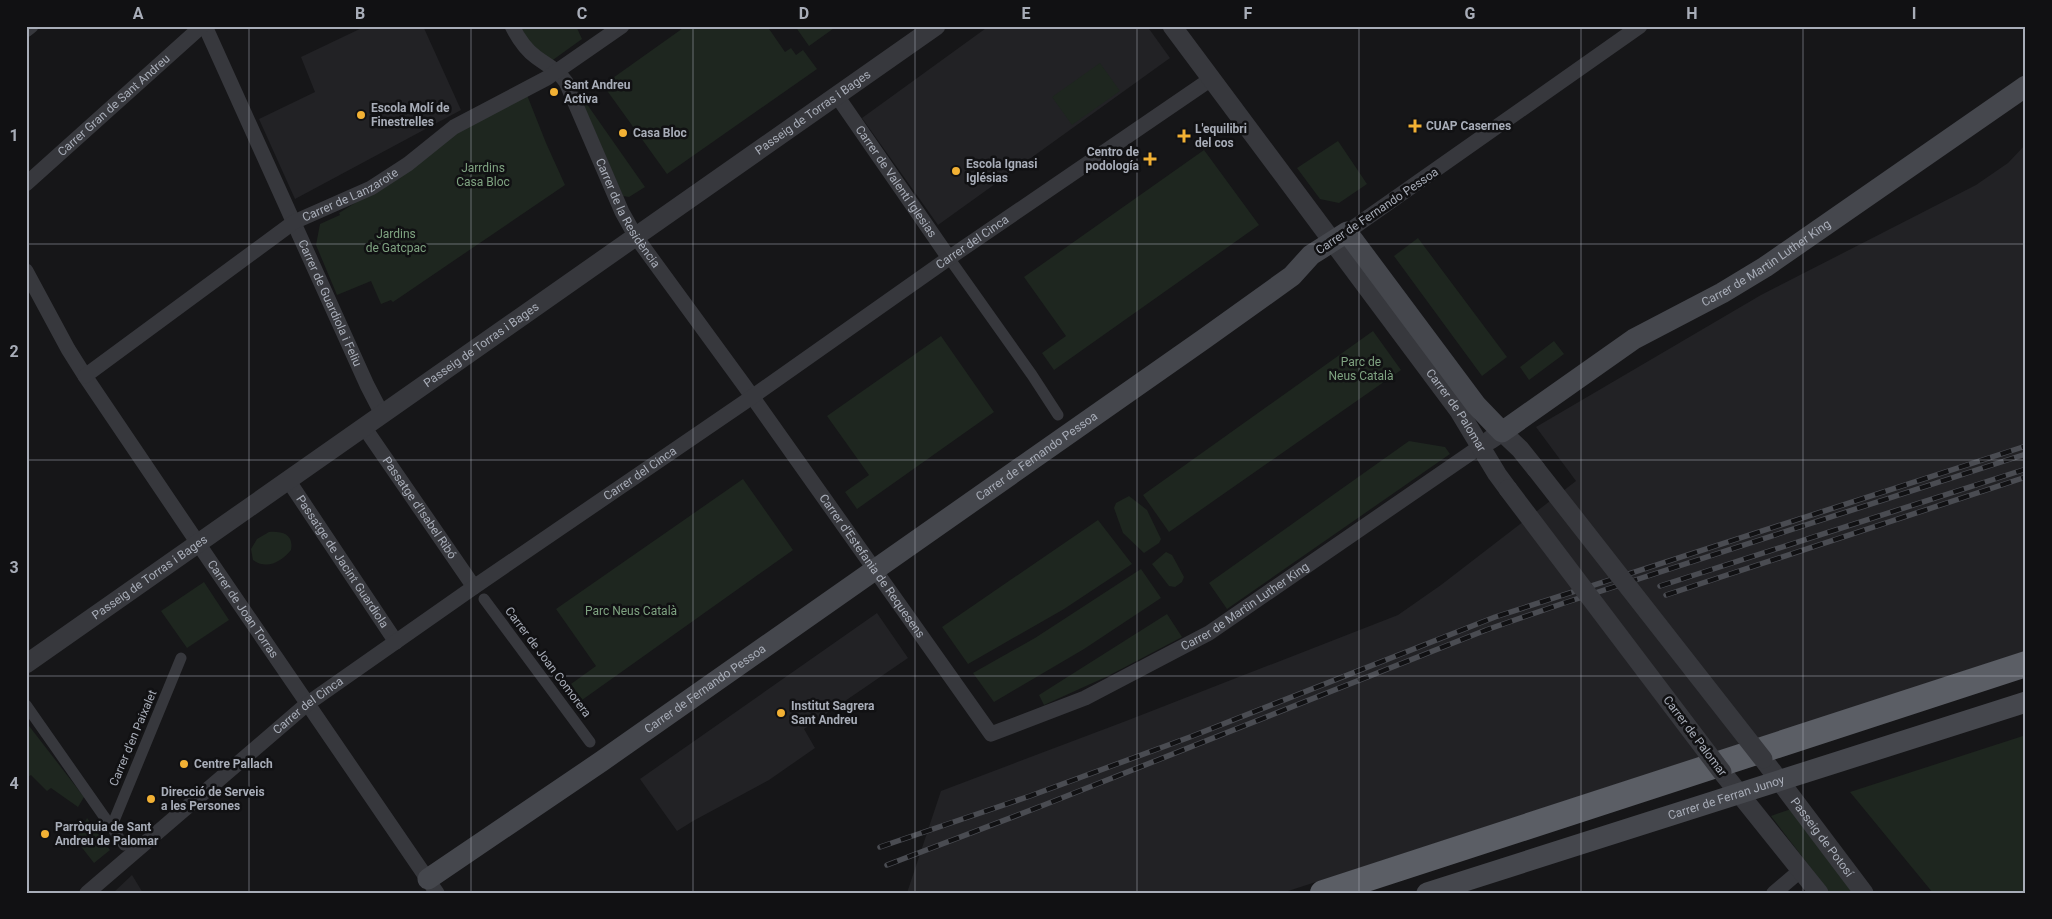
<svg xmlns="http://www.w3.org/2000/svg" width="2052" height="919" viewBox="0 0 2052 919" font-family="Roboto,sans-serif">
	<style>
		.built { fill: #222225 }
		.green { fill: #1e261f }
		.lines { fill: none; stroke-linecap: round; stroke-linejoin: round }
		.pedestrian { stroke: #37383d; stroke-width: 11 }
		.minor { stroke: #37383d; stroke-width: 15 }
		.tertiary { stroke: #37383d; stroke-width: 19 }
		.secondary { stroke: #45474d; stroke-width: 21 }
		.trunk { stroke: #5b5e65; stroke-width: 26 }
		.rail-casing { stroke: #4a4c52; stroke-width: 5.5 }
		.rail { stroke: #111113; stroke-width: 4; stroke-dasharray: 11; stroke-linecap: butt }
		.tertiary-bridge { stroke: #37383d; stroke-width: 19 }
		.grid { fill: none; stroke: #a8adb8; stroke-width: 1; stroke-opacity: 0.55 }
		.poi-dot { fill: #f2b134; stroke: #111113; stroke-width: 2 }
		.labels { text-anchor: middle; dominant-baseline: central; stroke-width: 5; stroke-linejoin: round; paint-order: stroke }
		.poi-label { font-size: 12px; font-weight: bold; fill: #a8adb8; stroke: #111113; text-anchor: start }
		.street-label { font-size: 12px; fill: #a8adb8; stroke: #111113 }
		.park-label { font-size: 12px; fill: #7fa381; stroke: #111113 }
		.neatline { fill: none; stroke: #a8adb8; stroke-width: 2 }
		.grid-label { font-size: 16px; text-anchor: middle; font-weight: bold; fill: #a8adb8 }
	</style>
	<rect width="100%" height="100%" fill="#161618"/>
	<path class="built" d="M366,26H423L461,110L295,199L259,119L315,92L301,57Z
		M989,26H1147L1170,58L938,225L862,118Z
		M2026,144V651L1282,893H907L941,791L1126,721L1398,615L1441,585L1576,481L1536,427L1761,295L1976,185L2008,163Z
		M877,613L908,658L804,729L815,748L769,780L693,821L677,831L640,779Z
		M132,875L143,893H113Z"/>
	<path class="green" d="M520,26H576L582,39L550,62L529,44Z
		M686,26H767L785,52L791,48L796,55L803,50L817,69L667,174L603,85Z
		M795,26H837L809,46Z
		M1100,63L1120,91L1072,125L1052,97Z
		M577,90L645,187L629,197L623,196Z
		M527,95L546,143L565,185L393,302L391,300L381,304L371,281L337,295L316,245L320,224L340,215L339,213L397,177L454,127Z
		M1338,141L1367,184L1339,203L1320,199L1297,168Z
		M1204,150L1259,225L1054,370L1042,353L1066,336L1024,277Z
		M1418,238L1507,357L1482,376L1394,256Z
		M1373,331L1401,370L1169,532L1143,495Z
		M941,336L994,412L857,509L845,492L869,475L827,416Z
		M1554,341L1564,354L1529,380L1520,367Z
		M1409,441L1445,447L1450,454L1227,609L1209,583Z
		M743,479L793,550L582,700L571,684L596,666L556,609Z
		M1129,496L1147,510L1161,539L1159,543L1144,553L1123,533L1114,508L1116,503Z
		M1098,520L1132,564L1064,609L968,664L942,627Z
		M269,532C282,531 294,534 291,550C281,562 267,570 253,560L251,549L257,539Z
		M1166,552L1172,555L1184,577L1182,582L1175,587L1169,586L1152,564Z
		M1141,569L1161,598L1084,649L994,702L973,673L1035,638Z
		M204,582L229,620L187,648L161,611Z
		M1167,614L1182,637L1108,676L1044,705L1039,695Z
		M26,722L84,797L78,807L51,788L47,791L31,775L26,778Z
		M2026,735V893H1933L1850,792Z
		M1791,809L1854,893H1830L1771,816Z
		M87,818L110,850L94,863L76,840Z"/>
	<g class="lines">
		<path class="pedestrian" d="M949,258L1032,375L1058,415
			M484,599L590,742
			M26,705L124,845
			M111,828L181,658"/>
		<g class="minor">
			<path id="s1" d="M205,26L367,385L382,414"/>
			<path id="s2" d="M512,26C518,38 525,49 536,57C548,66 557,69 566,82L622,212L636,237L744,385L991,734L1085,698L1209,633L1481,446"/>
			<path d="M26,30L31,26"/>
			<path id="s3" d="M837,96L949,258"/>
			<path id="s4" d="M26,184L202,26"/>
			<path d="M1347,232L1640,26"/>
			<path id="s5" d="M26,271L68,349L85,376L210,561L437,893"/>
			<path id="s6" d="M85,376L294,222L371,188L408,164L454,127L547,78L622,26"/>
			<path id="s7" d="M364,427L474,587"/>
			<path id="s8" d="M288,480L396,642"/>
			<path id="s9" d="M87,893L307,704L474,587L752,397L949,258L1211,79"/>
			<path d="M1774,893L1801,870"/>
		</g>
		<g class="tertiary">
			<path id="s10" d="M1172,26L1459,411L1497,474L1508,489"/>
			<path d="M1490,440L1502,432L1520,449L1536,469"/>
			<path id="s11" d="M26,664L936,26"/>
			<path id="s12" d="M1763,759L1864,893"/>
			<path d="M1722,772L1819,893"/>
		</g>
		<g class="secondary">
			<path id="s13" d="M428,879L602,761L1204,339L1292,276L1311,255L1347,232L1476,405L1502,432L1634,339L1722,293L1765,267L2026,86"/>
			<path id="s14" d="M1427,893L2026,702"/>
		</g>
		<path class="trunk" d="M1323,893L2026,664"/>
		<defs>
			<path id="rail" d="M1660,586L2026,469
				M1666,595L2026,477
				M880,847L1030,796L1190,737L1495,617L2026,446
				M887,865L1044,805L1486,630L1564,603L2026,454"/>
		</defs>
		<use href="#rail" class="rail-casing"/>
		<use href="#rail" class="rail"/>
		<path class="tertiary-bridge" d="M1536,469L1763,759
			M1508,489L1722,772"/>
	</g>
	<path class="grid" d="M249,26V893M471,26V893M693,26V893M915,26V893M1137,26V893M1359,26V893M1581,26V893M1803,26V893M26,244H2026M26,460H2026M26,676H2026"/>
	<g class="poi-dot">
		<circle cx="554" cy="92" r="5"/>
		<circle cx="361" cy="115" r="5"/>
		<path d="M1412.5 118.5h5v5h5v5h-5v5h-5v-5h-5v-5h5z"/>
		<circle cx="623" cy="133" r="5"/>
		<path d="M1181.5 128.5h5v5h5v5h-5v5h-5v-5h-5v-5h5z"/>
		<path d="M1147.5 151.5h5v5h5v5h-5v5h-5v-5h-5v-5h5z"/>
		<circle cx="956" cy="171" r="5"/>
		<circle cx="781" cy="713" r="5"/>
		<circle cx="184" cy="764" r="5"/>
		<circle cx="151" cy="799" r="5"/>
		<circle cx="45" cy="834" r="5"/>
	</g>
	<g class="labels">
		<g class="poi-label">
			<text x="564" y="85">Sant Andreu<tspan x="564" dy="14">Activa</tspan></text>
			<text x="371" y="108">Escola Molí de<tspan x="371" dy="14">Finestrelles</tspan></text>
			<text x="1426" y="126">CUAP Casernes</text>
			<text x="1195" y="129">L'equilibri<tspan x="1195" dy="14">del cos</tspan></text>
			<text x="633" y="133">Casa Bloc</text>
			<text x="1139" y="152" text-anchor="end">Centro de<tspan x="1139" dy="14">podología</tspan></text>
			<text x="966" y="164">Escola Ignasi<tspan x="966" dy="14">Iglésias</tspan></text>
			<text x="791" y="706">Institut Sagrera<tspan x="791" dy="14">Sant Andreu</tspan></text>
			<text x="194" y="764">Centre Pallach</text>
			<text x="161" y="792">Direcció de Serveis<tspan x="161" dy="14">a les Persones</tspan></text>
			<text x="55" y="827">Parròquia de Sant<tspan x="55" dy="14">Andreu de Palomar</tspan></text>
		</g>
		<g class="street-label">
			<text stroke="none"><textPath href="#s4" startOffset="118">Carrer Gran de Sant Andreu</textPath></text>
			<text stroke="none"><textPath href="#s11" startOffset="961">Passeig de Torras i Bages</textPath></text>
			<text stroke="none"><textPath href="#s3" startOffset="104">Carrer de Valentí Iglesias</textPath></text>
			<text stroke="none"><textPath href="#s6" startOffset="322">Carrer de Lanzarote</textPath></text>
			<text transform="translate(1377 211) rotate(-34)">Carrer de Fernando Pessoa</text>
			<text stroke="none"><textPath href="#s2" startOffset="224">Carrer de la Residència</textPath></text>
			<text stroke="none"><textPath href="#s9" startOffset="1100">Carrer del Cinca</textPath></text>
			<text stroke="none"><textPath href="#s13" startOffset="1692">Carrer de Martin Luther King</textPath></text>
			<text stroke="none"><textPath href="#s1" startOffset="304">Carrer de Guardiola i Feliu</textPath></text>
			<text stroke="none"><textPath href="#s11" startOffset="556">Passeig de Torras i Bages</textPath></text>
			<text stroke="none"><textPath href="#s10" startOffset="478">Carrer de Palomar</textPath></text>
			<text stroke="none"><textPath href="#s13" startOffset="741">Carrer de Fernando Pessoa</textPath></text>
			<text stroke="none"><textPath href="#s9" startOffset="695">Carrer del Cinca</textPath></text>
			<text stroke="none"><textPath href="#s7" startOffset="98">Passatge d'Isabel Ribó</textPath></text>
			<text stroke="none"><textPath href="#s8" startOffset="98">Passatge de Jacint Guardiola</textPath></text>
			<text stroke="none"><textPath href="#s2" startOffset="654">Carrer d'Estefania de Requesens</textPath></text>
			<text stroke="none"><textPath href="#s11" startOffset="151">Passeig de Torras i Bages</textPath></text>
			<text stroke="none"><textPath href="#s2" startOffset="1145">Carrer de Martin Luther King</textPath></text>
			<text stroke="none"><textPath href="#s5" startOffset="402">Carrer de Joan Torras</textPath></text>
			<text transform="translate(548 662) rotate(53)">Carrer de Joan Comorera</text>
			<text stroke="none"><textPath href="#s13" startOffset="336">Carrer de Fernando Pessoa</textPath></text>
			<text stroke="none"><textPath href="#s9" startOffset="290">Carrer del Cinca</textPath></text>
			<text transform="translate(1695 736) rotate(53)">Carrer de Palomar</text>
			<text transform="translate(133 738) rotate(-67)">Carrer d'en Paixalet</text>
			<text stroke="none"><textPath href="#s14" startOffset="314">Carrer de Ferran Junoy</textPath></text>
			<text stroke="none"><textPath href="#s12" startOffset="98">Passeig de Potosí</textPath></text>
		</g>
		<g class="park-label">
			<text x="483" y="168">Jarrdins<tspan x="483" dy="14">Casa Bloc</tspan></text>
			<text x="396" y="234">Jardins<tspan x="396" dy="14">de Gatcpac</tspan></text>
			<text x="1361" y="362">Parc de<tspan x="1361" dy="14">Neus Català</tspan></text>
			<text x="631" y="611">Parc Neus Català</text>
		</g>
	</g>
	<rect width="2052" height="919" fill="none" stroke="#111113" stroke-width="55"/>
	<rect x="28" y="28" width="1996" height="864" class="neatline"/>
	<g class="grid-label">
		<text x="138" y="19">A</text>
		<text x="360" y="19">B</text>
		<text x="582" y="19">C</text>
		<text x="804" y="19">D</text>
		<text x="1026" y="19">E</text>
		<text x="1248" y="19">F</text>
		<text x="1470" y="19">G</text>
		<text x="1692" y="19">H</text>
		<text x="1914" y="19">I</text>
		<text x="14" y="141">1</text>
		<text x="14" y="357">2</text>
		<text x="14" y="573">3</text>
		<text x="14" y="789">4</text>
	</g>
</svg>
